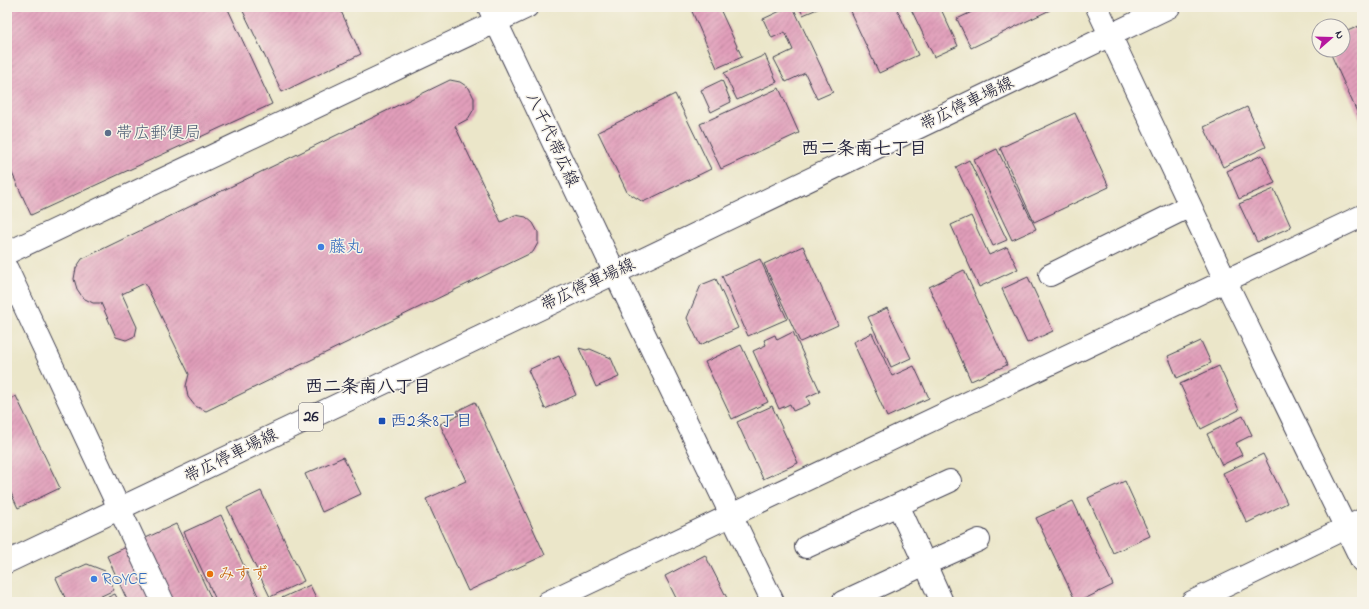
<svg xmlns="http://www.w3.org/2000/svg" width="1369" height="609" viewBox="0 0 1369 609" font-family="'Indie Flower','Klee One',sans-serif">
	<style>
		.building { fill: url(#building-hatch) }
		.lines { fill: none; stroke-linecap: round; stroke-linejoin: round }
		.minor-casing { stroke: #403f50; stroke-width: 24 }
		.major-casing { stroke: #403f50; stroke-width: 24 }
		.minor { stroke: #fff; stroke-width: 22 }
		.major { stroke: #fff; stroke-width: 22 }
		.service-dot { fill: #5c6f8a; stroke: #f7f3e8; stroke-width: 1.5 }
		.shop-dot { fill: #3f7fe0; stroke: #f7f3e8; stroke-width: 1.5 }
		.transit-dot { fill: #1a4fb4; stroke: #f7f3e8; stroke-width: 1.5 }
		.food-dot { fill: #e8710a; stroke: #f7f3e8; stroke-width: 1.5 }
		.labels { text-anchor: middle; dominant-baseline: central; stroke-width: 3; stroke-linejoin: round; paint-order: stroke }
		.shield { fill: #f7f3e8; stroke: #62616f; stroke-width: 1 }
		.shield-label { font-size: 16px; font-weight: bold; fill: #22223b }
		.street-label { font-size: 17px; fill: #22223b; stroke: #f7f3e8 }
		.service-label { font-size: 17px; fill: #4e5e75; stroke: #f7f3e8; text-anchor: start }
		.shop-label { font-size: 17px; fill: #366cbe; stroke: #f7f3e8; text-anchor: start }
		.transit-label { font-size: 17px; fill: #164399; stroke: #f7f3e8; text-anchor: start }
		.food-label { font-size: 17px; fill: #c56008; stroke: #f7f3e8; text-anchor: start }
		.neighbourhood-label { font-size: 18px; font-weight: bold; fill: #22223b; stroke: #f7f3e8 }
	</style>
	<defs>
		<pattern id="building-hatch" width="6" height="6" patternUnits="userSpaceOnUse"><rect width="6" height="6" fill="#e19eba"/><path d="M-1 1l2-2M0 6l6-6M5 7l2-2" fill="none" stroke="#b68098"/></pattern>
	</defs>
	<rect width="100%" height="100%" fill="#f7f3e8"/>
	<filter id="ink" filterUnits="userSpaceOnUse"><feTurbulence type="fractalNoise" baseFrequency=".025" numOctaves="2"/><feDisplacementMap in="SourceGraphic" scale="8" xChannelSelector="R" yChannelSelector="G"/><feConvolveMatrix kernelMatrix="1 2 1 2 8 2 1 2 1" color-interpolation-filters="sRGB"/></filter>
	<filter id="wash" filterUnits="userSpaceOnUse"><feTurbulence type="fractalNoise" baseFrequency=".012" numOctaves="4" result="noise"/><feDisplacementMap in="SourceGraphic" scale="16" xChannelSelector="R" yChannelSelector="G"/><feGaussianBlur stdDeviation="0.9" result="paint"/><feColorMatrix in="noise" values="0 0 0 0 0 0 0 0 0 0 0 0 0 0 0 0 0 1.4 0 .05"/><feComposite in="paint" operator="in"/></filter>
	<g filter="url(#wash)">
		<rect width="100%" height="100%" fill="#ebe6c9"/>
		<g id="blocks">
			<path class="building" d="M16,7H227L272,104L31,215L7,162V11Z
				M241,7H339L361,54L282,92Z
				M690,7H719L742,57L717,68Z
				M789,7H793L833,92L817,99L805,73L786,82L774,59L793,50L785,32L772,38L763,19Z
				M799,7H822L803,15Z
				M848,7H896L918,55L879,73Z
				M910,7H940L958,46L934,57Z
				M982,7H1048L1050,10L971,48L957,19Z
				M1359,26L1362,33V123L1329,50H1343V33Z
				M765,55L777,82L737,100L724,73Z
				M450,80L460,82L469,88L474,98V109L468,119L455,126L501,222L515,215L526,217L533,223L538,232V243L533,252L206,411L195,406L188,397L186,386L189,374L145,283L122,294L137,327L135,336L126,340L116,337L101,303H93L83,298L77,289L74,279L76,268L82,259Z
				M722,80L731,102L711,112L701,90Z
				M779,88L799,133L721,169L700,124Z
				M675,94L711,169L643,202L627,192L598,132Z
				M1247,107L1266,147L1223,167L1204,127Z
				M1075,113L1109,187L1034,222L1000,148Z
				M997,149L1036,229L1012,240L974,160Z
				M1262,155L1275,183L1239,199L1227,171Z
				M969,160L1007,240L993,246L956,167Z
				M1274,189L1291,227L1257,242L1239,204Z
				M971,216L989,255L1007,247L1018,269L979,287L951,225Z
				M803,246L838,325L800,342L764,264Z
				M760,259L787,319L748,336L722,276Z
				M964,270L1007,365L971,381L929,287Z
				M1028,277L1053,331L1027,343L1002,289Z
				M716,279L738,328L700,345L687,318L701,285Z
				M887,308L911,358L891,367L868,317Z
				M793,332L820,391L807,397L810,404L793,411L790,404L779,409L753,351L766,345L764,340L775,335L777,340Z
				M872,333L892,376L914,366L929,398L887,417L853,342Z
				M1201,341L1211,363L1177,378L1168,356Z
				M741,345L768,402L732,419L705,362Z
				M579,348L586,350L590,349L611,358L619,377L596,387Z
				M559,356L576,395L545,409L528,370Z
				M1219,366L1239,410L1201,429L1180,384Z
				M16,396L60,488L18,508L7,485V401Z
				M475,402L545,555L468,591L426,499L466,481L440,424L459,415L457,411Z
				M772,406L798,463L763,479L737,422Z
				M1243,416L1252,435L1236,443L1242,455L1222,465L1207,434Z
				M1263,454L1287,503L1247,523L1223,473Z
				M343,457L361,494L322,512L305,474Z
				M1125,481L1150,536L1113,553L1088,498Z
				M261,491L304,581L270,597L227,507Z
				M1073,501L1113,585L1078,602H1076L1036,518Z
				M221,515L247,573L261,602H217L184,532Z
				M176,524L213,602H128L107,556Z
				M705,555L729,602H678L665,576Z
				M87,564L105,571L114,590L89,602H67L56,578Z
				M310,585L318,602H273Z
				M115,594L119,602H97Z"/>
		</g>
	</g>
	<g filter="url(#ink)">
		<use href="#blocks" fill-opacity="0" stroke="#403f50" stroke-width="1"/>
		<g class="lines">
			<defs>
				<path id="minor" d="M1097,7L1226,282L1362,561
					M7,253L527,7
					M7,269L163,602
					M615,273L773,602
					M1050,275L1190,206
					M898,505L925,564L979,540
					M806,547L950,481
					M548,602L1362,216
					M843,602L925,564L942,602
					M1192,602L1362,520"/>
				<path id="major" d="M489,7L615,273
					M7,562L615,273L1169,7"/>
			</defs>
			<use href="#minor" class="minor-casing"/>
			<use href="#major" class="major-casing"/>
			<use href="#minor" class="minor"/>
			<use href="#major" class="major"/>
		</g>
	</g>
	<circle class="service-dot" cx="108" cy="133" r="4"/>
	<g class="shop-dot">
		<circle cx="321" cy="247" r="4"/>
		<circle cx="94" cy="579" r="4"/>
	</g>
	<rect class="transit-dot" x="378" y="417" width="8" height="8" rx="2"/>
	<circle class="food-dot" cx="210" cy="574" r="4"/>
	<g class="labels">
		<rect class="shield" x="299" y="403" width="24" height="28" rx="3"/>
		<g class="shield-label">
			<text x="311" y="417">26</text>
		</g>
		<g class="street-label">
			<text transform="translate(967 104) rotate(-26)">帯広停車場線</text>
			<text transform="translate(552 140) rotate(65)">八千代帯広線</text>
			<text transform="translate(588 285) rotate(-25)">帯広停車場線</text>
			<text transform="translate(231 456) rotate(-26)">帯広停車場線</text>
		</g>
		<g class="service-label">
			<text x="116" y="133">帯広郵便局</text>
		</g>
		<g class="shop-label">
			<text x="329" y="247">藤丸</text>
			<text x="102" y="579">ROYCE</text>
		</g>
		<g class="transit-label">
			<text x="390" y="421">西2条8丁目</text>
		</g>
		<g class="food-label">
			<text x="218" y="574">みすず</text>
		</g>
		<g class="neighbourhood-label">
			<text x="864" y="150">西二条南七丁目</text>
			<text x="368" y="388">西二条南八丁目</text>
		</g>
	</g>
	<rect width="1369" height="609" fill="none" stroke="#f7f3e8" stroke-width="24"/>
	<g transform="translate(1331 38) rotate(70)"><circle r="19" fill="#f7f3e8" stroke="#a29fa3"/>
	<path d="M0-3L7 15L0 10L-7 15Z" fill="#b5179e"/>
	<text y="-6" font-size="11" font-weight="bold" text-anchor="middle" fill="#22223b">N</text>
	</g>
</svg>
